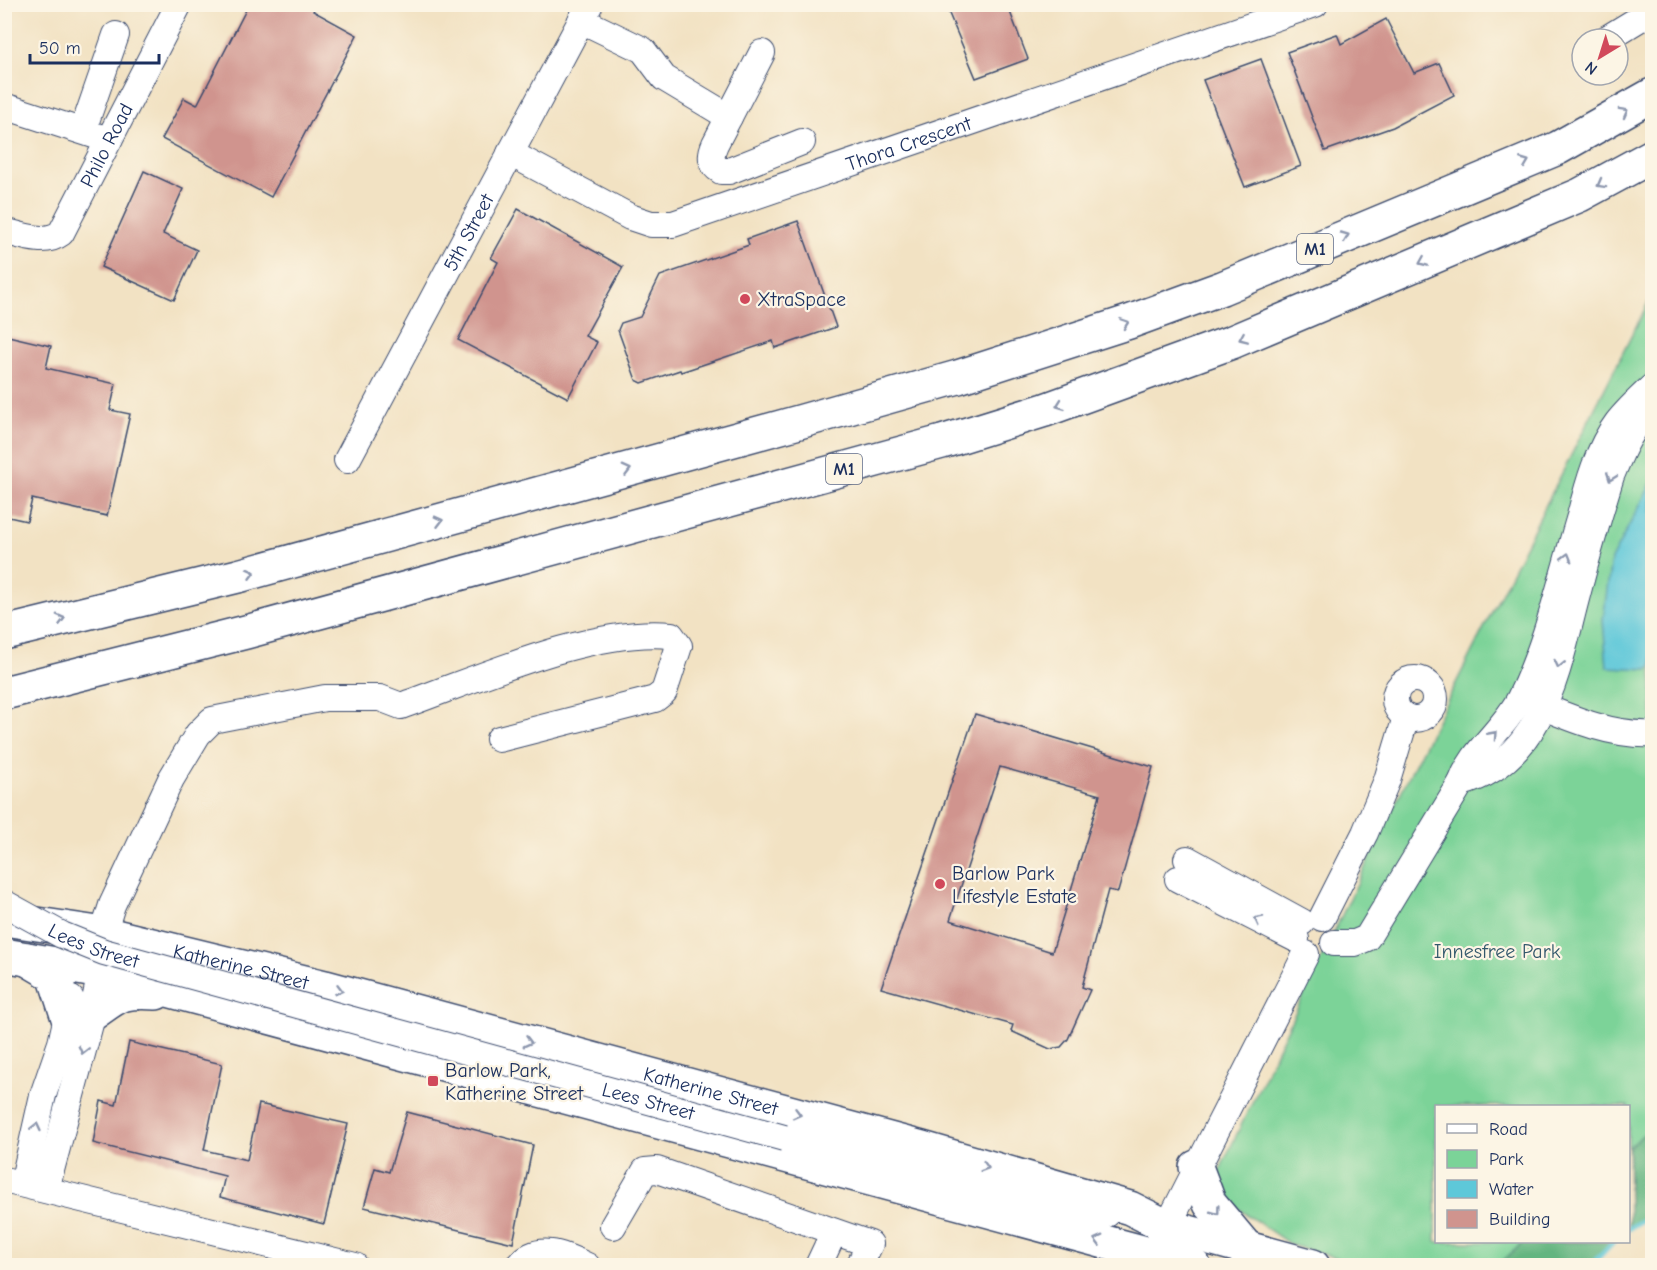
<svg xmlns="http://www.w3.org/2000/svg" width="1657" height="1270" viewBox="0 0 1657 1270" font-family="'Comic Neue',sans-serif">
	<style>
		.green { fill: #7bd398; stroke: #4b817b; stroke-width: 1.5 }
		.forest { fill: #64b580; stroke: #40726f; stroke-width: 1.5 }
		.water { fill: #5ec8d9; stroke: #3c7c9c; stroke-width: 1.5 }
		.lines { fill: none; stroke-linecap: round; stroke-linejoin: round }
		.stream { stroke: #5ec8d9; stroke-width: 5 }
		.building { fill: #d0948e; fill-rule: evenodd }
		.minor-casing { stroke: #3b4a6d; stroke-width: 28 }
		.major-casing { stroke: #3b4a6d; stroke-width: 36 }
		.highway-casing { stroke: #3b4a6d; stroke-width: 36 }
		.minor { stroke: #fff; stroke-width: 26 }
		.major { stroke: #fff; stroke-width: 33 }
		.highway { stroke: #fff; stroke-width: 33 }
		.minor-bridge-casing { stroke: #3b4a6d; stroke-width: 28; stroke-linecap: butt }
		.minor-bridge { stroke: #fff; stroke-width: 26 }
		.oneway { stroke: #8d97ae }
		.poi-dot { fill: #d1495b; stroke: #fcf5e5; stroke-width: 2 }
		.labels { text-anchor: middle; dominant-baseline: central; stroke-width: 4.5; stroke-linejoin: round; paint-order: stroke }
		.shield { fill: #fcf5e5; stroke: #5e6a86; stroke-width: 1.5 }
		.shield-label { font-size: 18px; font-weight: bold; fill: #1b2f5e }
		.street-label { font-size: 20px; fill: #1b2f5e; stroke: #fcf5e5 }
		.poi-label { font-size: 20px; fill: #1b2f5e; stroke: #fcf5e5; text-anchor: start }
		.park-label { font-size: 20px; fill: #33586c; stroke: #fcf5e5 }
	</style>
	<rect width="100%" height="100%" fill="#fcf5e5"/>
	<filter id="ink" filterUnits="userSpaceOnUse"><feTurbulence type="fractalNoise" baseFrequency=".0167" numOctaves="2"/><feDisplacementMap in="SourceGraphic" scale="12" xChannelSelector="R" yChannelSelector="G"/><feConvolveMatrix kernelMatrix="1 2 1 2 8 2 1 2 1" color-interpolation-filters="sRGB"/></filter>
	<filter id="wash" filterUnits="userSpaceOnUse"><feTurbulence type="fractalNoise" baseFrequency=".008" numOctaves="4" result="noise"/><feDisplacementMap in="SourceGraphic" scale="24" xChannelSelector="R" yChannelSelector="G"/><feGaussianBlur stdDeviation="1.35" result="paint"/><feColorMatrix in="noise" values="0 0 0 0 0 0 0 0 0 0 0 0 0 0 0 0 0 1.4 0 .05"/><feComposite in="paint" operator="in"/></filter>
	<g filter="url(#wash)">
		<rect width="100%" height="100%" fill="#f2e2c3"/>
		<path class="green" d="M1652,295V1214L1629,1229L1628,1106H1436V1242H1613L1590,1265H1362L1291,1245L1214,1192L1222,1165L1403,788Z"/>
		<path class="forest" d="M1652,1127V1214L1629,1229V1147Z
			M1524,1242H1613L1590,1265H1498Z"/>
		<path class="water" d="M1652,482V665L1648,669L1607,667L1603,620L1611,560Z"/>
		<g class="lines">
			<path class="stream" d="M1628,1229L1652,1214
				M1590,1266L1613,1242"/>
		</g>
		<g id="blocks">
			<path class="building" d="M249,4H317L313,11L357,35L271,197L162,139L184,98L197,105Z
				M945,4H1007L1028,59L976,78Z
				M1386,19L1414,73L1439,63L1454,95L1393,127L1325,151L1287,52L1337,34L1341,44Z
				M1261,59L1301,166L1245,187L1203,80Z
				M144,171L183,189L163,234L197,250L174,300L101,267Z
				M518,209L623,267L585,336L597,342L568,398L458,340L498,262L491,258Z
				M798,221L836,327L775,348L773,341L681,372L680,370L642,383L636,380L618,330L621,323L640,317L660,276L749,245L747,239Z
				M4,335L51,346L46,368L116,384L110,410L130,414L107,516L32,499L27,521L4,516Z
				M975,714L1153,767L1118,892L1108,890L1082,987L1090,990L1068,1039L1061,1047L1050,1049L1011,1031L1013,1025L881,988ZM1000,767L1100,795L1052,952L950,920Z
				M129,1042L222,1064L204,1150L247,1160L259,1104L348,1124L324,1224L220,1197L225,1176L93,1143L101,1101L116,1105Z
				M407,1112L533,1145L513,1243L364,1207L375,1168L389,1172Z"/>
		</g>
	</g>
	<g filter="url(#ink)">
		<use href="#blocks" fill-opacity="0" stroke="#3b4a6d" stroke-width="1.5"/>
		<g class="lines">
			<defs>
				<g id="minor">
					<path d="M581,20L643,50L664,78L729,117"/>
					<path d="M1606,39L1652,11"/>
					<path d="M762,53L715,144C710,155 710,165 721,171H729L802,142"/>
					<path d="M4,106L109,140"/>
					<path d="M83,130L116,35"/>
					<path id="s1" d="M510,153L630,217L651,224H673L1315,4"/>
					<path id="s2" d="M4,231C23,236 45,245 61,233L179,4"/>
					<path id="s3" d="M347,460L590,4"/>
					<circle cx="1415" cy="699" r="20"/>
					<path d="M1529,701C1568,717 1610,736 1652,734"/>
					<path d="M1461,783C1544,761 1558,666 1577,595C1587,555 1599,515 1611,476C1621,452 1631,426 1652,410"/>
					<path d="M1187,859L1302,922"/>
					<path d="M1178,879L1296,939"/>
					<path d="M1322,918L1365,833L1387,780L1406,717"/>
					<path d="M1334,943H1355L1367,938L1461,783C1473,749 1504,730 1520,698C1548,642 1562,575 1580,516C1588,485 1598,448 1617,423C1627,410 1640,398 1652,387"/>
					<path d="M784,1138L1013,1199L1107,1214"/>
					<path d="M4,1180L355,1266"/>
					<path d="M23,1184L43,1095L61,1043L71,999"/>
					<path d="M46,1189L90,1024L101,972L103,934L112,905L171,779L198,734L212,720L325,698H380L401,706C477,679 592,627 671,635L679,646L664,692L655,699L499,739"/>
					<path d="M613,1226L645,1171L657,1170L870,1244L859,1266"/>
					<path d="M1160,1241L1306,954"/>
					<path d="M518,1266C538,1243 563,1254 587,1266"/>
					<path d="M818,1266L834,1232"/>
				</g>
				<g id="major">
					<path id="s4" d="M4,919L111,935L325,987L922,1148L1130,1208L1166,1226L1313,1266"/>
					<path d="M4,955L101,972L1194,1266"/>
					<path d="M27,959L54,975L68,1018"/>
					<path d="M91,1015C120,995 119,991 156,993"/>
					<path d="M1196,1167L1210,1204L1247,1248"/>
				</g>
				<path id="highway" d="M4,633L238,576L799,422L958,377L1129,322L1222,288L1558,148L1652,95
					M4,693L246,632L942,442L1045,410L1232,342L1580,195L1652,156"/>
			</defs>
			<use href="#minor" class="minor-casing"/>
			<use href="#major" class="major-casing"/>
			<use href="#highway" class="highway-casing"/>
			<use href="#minor" class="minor"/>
			<use href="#major" class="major"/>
			<use href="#highway" class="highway"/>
			<defs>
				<g id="minor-bridge">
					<path id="s5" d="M4,903L62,935L104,952L784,1138"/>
				</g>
			</defs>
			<use href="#minor-bridge" class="minor-bridge-casing"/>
			<use href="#minor-bridge" class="minor-bridge"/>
		</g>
		<defs><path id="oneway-chevron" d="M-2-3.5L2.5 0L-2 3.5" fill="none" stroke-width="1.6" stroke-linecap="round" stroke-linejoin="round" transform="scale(1.5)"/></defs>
		<g class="oneway">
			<use href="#oneway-chevron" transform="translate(1624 112) rotate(-29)"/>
			<use href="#oneway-chevron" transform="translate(1525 162) rotate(-22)"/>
			<use href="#oneway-chevron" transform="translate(1601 184) rotate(151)"/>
			<use href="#oneway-chevron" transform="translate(1345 236) rotate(-22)"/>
			<use href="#oneway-chevron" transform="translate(1423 262) rotate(157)"/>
			<use href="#oneway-chevron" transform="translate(1125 323) rotate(-19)"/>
			<use href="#oneway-chevron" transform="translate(1243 338) rotate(157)"/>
			<use href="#oneway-chevron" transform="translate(1060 405) rotate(160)"/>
			<use href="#oneway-chevron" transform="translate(627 470) rotate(-15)"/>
			<use href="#oneway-chevron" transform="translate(1611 477) rotate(110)"/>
			<use href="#oneway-chevron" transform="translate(439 521) rotate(-15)"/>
			<use href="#oneway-chevron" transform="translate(1567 557) rotate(-74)"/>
			<use href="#oneway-chevron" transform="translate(251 573) rotate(-15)"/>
			<use href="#oneway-chevron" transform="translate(61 619) rotate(-14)"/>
			<use href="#oneway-chevron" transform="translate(1559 664) rotate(103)"/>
			<use href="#oneway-chevron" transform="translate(1493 735) rotate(-48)"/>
			<use href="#oneway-chevron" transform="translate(1258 920) rotate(-153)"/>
			<use href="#oneway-chevron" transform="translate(339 990) rotate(15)"/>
			<use href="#oneway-chevron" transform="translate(528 1042) rotate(15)"/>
			<use href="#oneway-chevron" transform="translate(83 1050) rotate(104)"/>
			<use href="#oneway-chevron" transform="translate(797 1114) rotate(15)"/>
			<use href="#oneway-chevron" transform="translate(36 1127) rotate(-77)"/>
			<use href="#oneway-chevron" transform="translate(985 1167) rotate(16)"/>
			<use href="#oneway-chevron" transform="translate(1216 1211) rotate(53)"/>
			<use href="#oneway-chevron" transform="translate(1098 1240) rotate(-165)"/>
		</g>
	</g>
	<g class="poi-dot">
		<circle cx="745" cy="299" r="6"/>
		<circle cx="940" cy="884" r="6"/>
		<rect x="427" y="1075" width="12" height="12" rx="3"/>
	</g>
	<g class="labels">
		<g class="shield">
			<rect x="1297" y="234" width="36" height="30" rx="4.5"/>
			<rect x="826" y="454" width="36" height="30" rx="4.5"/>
		</g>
		<g class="shield-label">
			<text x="1315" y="249">M1</text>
			<text x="844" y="469">M1</text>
		</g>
		<g class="street-label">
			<text stroke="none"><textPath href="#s1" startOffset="429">Thora Crescent</textPath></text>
			<text stroke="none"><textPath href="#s2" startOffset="158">Philo Road</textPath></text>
			<text stroke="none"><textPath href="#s3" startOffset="258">5th Street</textPath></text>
			<text stroke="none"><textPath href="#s5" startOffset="100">Lees Street</textPath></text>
			<text stroke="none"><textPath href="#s4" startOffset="242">Katherine Street</textPath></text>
			<text stroke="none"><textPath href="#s4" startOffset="728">Katherine Street</textPath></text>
			<text stroke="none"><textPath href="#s5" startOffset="676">Lees Street</textPath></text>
		</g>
		<g class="poi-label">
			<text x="757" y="299">XtraSpace</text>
			<text x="952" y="873">Barlow Park<tspan x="952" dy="23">Lifestyle Estate</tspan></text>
			<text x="445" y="1070">Barlow Park,<tspan x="445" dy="23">Katherine Street</tspan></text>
		</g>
		<g class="park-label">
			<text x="1497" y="951">Innesfree Park</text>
		</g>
	</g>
	<rect width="1657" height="1270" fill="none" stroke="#fcf5e5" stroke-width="24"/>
	<rect x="1435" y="1105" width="195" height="138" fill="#fcf5e5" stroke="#a2a6af" stroke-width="1.5"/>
	<rect x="1447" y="1124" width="30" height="9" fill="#ffffff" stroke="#a2a6af" stroke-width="1.5"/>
	<text x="1489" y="1135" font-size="18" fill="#1b2f5e">Road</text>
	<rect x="1447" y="1150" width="30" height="18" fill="#7bd398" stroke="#a2a6af" stroke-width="1.5"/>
	<text x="1489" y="1165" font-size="18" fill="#1b2f5e">Park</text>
	<rect x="1447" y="1180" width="30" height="18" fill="#5ec8d9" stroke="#a2a6af" stroke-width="1.5"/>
	<text x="1489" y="1195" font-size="18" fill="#1b2f5e">Water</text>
	<rect x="1447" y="1210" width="30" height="18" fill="#d0948e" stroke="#a2a6af" stroke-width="1.5"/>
	<text x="1489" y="1225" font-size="18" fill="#1b2f5e">Building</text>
	<g transform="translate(1600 57) rotate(218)"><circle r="28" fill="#fcf5e5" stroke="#a2a6af" stroke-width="1.5"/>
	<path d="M0-4.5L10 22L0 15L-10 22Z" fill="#d1495b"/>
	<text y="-9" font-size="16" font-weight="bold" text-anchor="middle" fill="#1b2f5e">N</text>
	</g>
	<path d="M30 54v9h129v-9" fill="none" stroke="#1b2f5e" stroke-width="3"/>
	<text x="39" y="54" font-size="18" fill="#1b2f5e" stroke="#fcf5e5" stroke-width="4.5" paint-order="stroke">50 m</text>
</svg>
